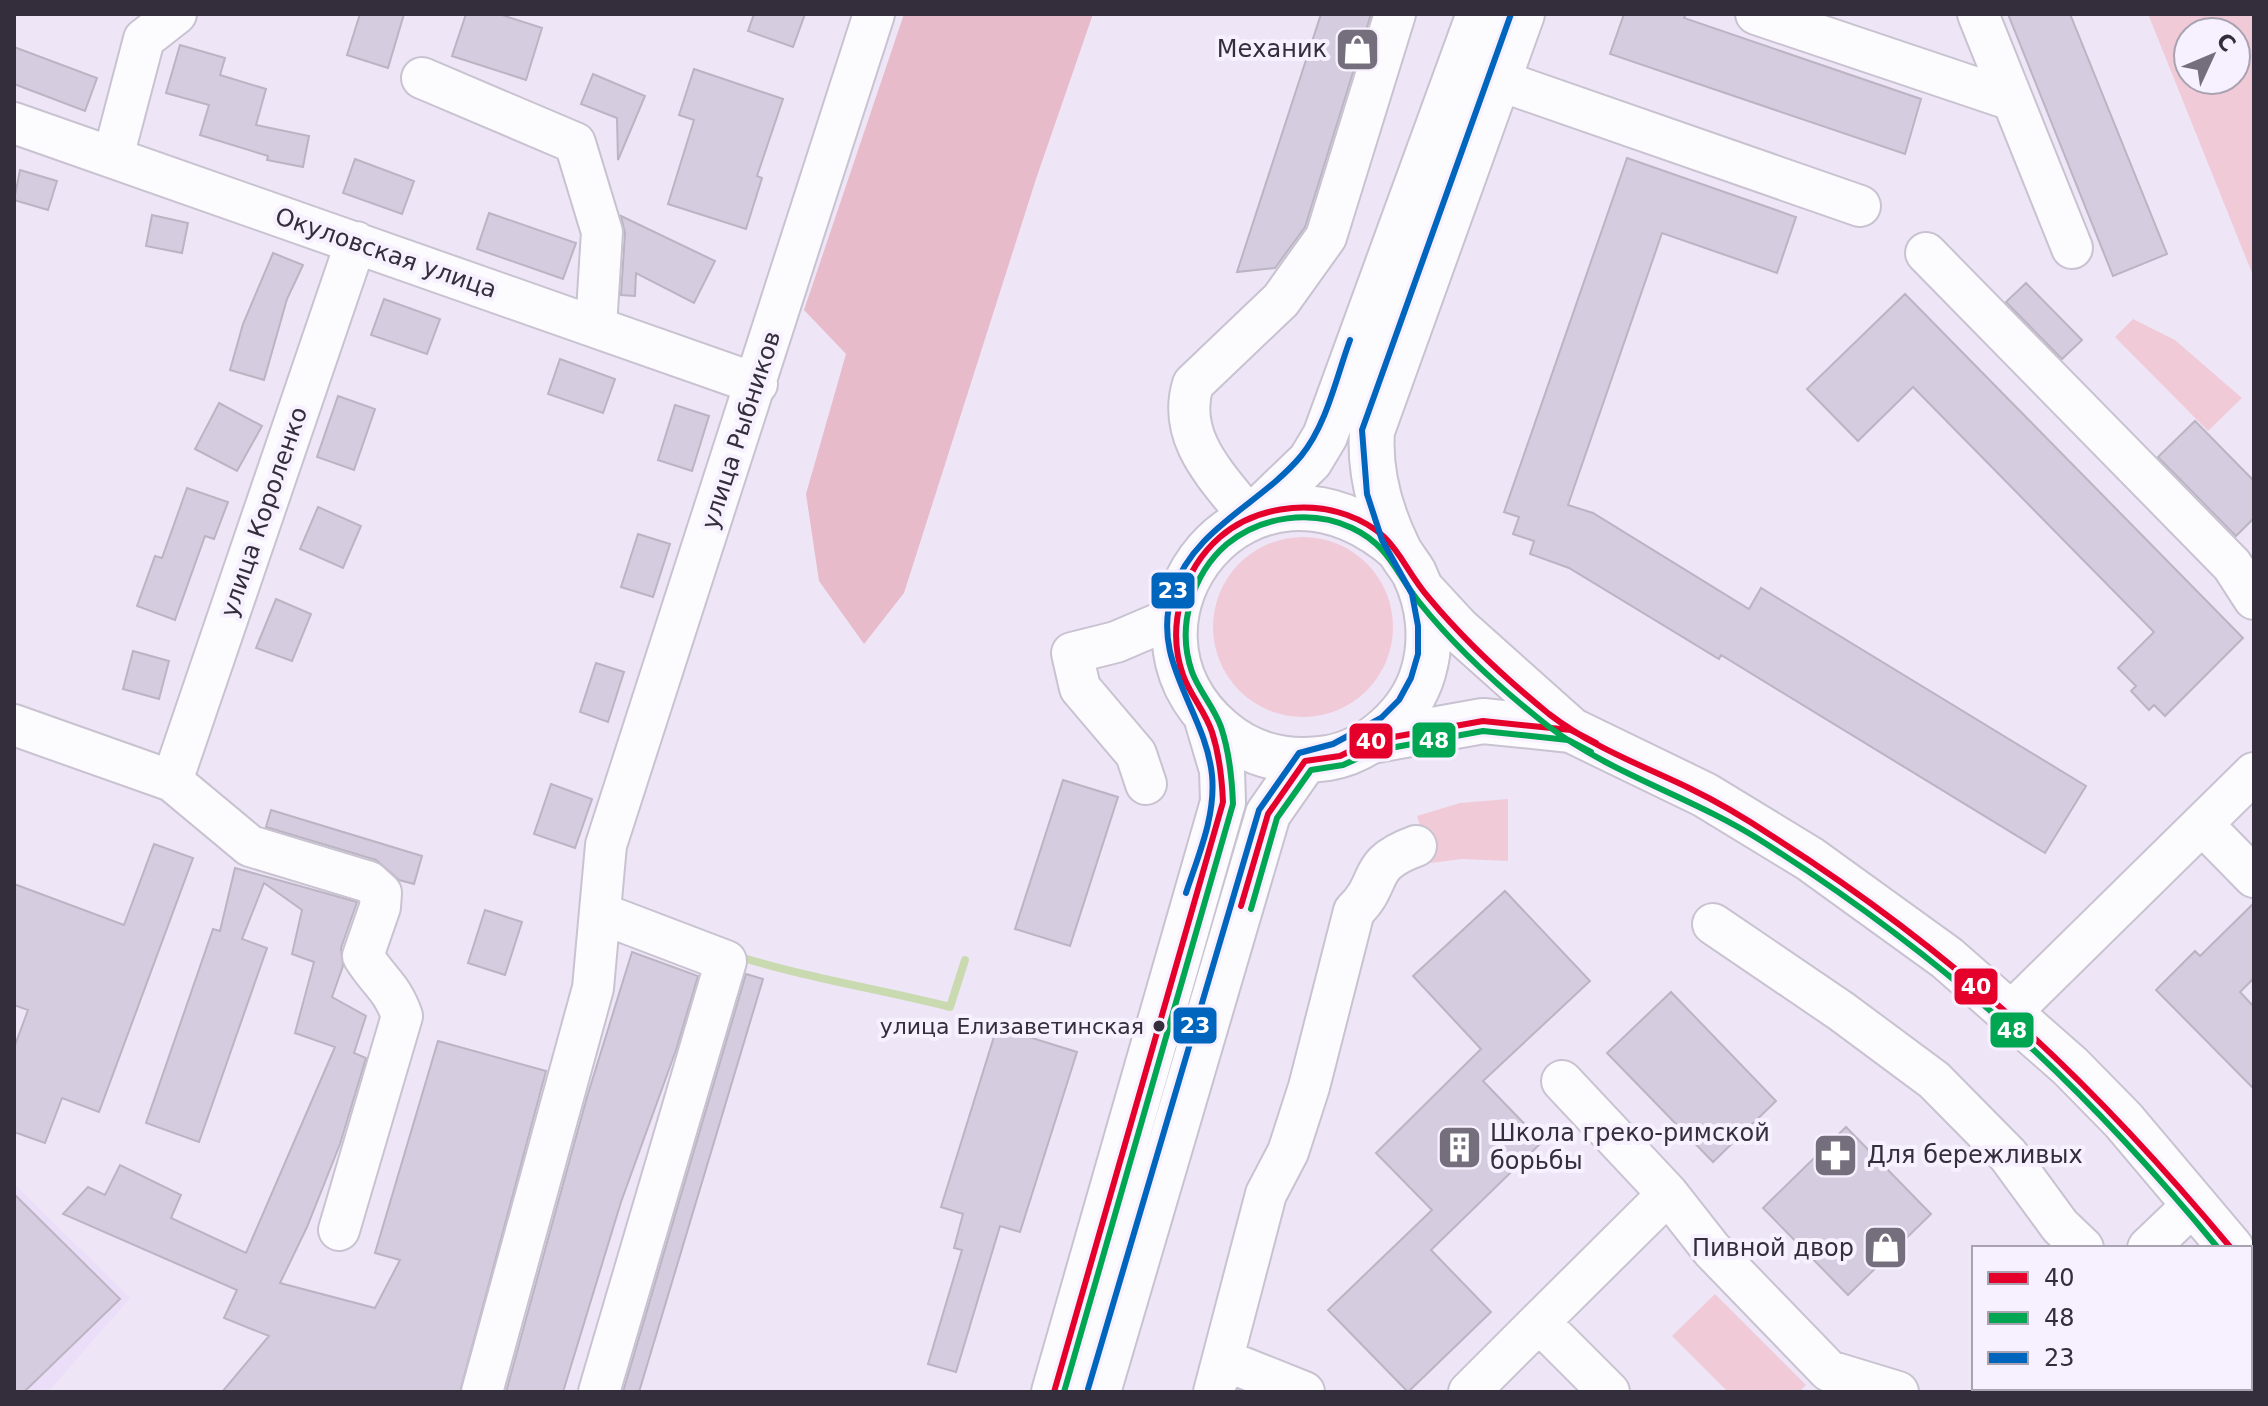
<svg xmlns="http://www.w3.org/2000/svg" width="2268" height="1406" viewBox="0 0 2268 1406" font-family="'DejaVu Sans',sans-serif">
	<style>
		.built { fill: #ebdef9 }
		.green { fill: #f1cad8; fill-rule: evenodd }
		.forest { fill: #e7bbca }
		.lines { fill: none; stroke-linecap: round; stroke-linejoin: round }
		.stream { stroke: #c9dab1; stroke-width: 8 }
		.building { fill: #d6cce0; stroke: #bbb4c2; stroke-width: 2 }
		.minor-casing { stroke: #c9c2d0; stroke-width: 44 }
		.major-casing { stroke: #c9c2d0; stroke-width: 48 }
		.minor { stroke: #fcfbfe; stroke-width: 40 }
		.major { stroke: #fcfbfe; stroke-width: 44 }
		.bus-1-casing { stroke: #f7f0ff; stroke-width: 12 }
		.bus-2-casing { stroke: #f7f0ff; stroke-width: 12 }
		.bus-3-casing { stroke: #f7f0ff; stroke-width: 12 }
		.bus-1 { stroke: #e4002b; stroke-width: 6 }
		.bus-2 { stroke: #00a651; stroke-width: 6 }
		.bus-3 { stroke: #0065bd; stroke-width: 6 }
		.bus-dot { fill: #342d3b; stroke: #f7f0ff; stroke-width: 3 }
		.labels { text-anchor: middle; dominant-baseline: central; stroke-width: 8; stroke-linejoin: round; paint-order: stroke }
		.bus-label { font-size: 22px; fill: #342d3b; stroke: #f7f0ff; text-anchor: end }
		.poi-label { font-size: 24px; fill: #342d3b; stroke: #f7f0ff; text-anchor: end }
		.street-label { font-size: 24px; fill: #342d3b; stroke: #f7f0ff }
		.line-badge { stroke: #f7f0ff; stroke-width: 3 }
		.badge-label { font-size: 22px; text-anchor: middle; font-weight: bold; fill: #fff }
	</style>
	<rect width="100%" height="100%" fill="#eee6f7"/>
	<path class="built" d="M14,1184L130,1298L48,1392H14Z"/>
	<path class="green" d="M2148,14H2254V278ZM2188,32H2236V80H2188Z
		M2133,319L2175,340L2242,398L2208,431L2115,337Z
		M1213 627a90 90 0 1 1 180 0a90 90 0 1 1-180 0Z
		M1508,799V861L1462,859L1431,863L1417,816L1460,803Z
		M1715,1294L1806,1385L1799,1392H1728L1672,1336Z"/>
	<path class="forest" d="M904,14H1093L1036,179L904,593L864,644L819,581L806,494L846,354L804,310Z"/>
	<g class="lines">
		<path class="stream" d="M737,956C807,978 879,989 950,1007L965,960"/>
	</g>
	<path class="building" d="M360,14H404L388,68L347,55Z
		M466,14H499L542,28L526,80L452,56Z
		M754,14H805L793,47L748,31Z
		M1321,14H1371L1305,227L1275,268L1237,272Z
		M1624,14H1686L1684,18L1921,99L1905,154L1610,54Z
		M2008,14H2070L2167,254L2113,276Z
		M180,45L225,58L220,75L266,89L256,125L309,136L303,167L267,160L268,156L200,135L209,105L166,93Z
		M14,47L97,78L85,111L14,84Z
		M694,69L783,99L757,176L762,178L746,229L668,204L694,120L679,115Z
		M593,74L645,96L618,160L617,118L581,104Z
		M1627,158L1796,217L1777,273L1662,233L1568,505L1593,513L1749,609L1761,588L2086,786L2045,853L1721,655L1719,659L1569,568L1530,554L1534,541L1513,534L1519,517L1504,512Z
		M355,159L414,181L402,214L343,193Z
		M20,170L57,181L48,210L14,200Z
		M489,213L576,243L563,279L477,249Z
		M152,215L188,223L182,253L146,246Z
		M621,216L715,261L694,303L636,273L635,296L621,295L625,233Z
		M273,253L303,265L287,299L264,380L230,370L243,324Z
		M2026,283L2082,340L2062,359L2006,302Z
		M1905,294L2243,638L2165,716L2154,705L2149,710L2131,691L2136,686L2118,668L2154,632L1913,387L1858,441L1807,389Z
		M384,299L440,319L427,354L371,335Z
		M560,359L615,379L603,413L548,394Z
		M338,396L375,409L354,470L317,457Z
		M219,403L262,426L237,471L195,449Z
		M675,405L709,416L692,471L658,460Z
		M2195,421L2254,481V518L2236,536L2158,457Z
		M187,488L228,502L214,539L205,536L175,620L137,606L155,556L162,558Z
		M318,507L361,526L343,568L300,549Z
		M638,534L670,544L653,597L621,587Z
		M276,599L311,614L292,661L256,648Z
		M133,651L169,661L159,699L123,689Z
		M596,663L624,672L608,722L580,712Z
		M1063,780L1118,797L1070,946L1015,929Z
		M551,784L592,799L575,848L534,834Z
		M271,810L422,856L414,884L399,880L376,860L266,827Z
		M154,844L193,858L99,1112L62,1098L45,1143L14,1132V1048L28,1010L14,1005V884L124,925Z
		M235,868L357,902L341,948L343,966L332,997L366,1016L354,1053L366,1058L340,1144L307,1227L280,1283L375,1308L400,1260L375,1253L438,1041L546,1071L460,1392H222L269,1336L224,1318L237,1290L63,1214L88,1187L105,1195L120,1165L181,1195L171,1218L246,1253L335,1047L295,1033L314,962L292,954L302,910L264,883L242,939L267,948L199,1142L146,1123L213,929L220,931Z
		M1505,891L1590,981L1483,1081L1542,1142L1431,1250L1491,1312L1408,1392L1328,1310L1432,1210L1376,1153L1481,1049L1413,976Z
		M2254,903V978L2240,992L2254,1007V1089L2156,990L2195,951L2200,956Z
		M485,910L522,922L505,975L468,963Z
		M632,952L698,976L676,1050L621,1202L563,1392H506L587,1097Z
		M746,974L763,979L639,1392H623Z
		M1671,992L1776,1101L1713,1162L1607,1053Z
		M997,1027L1077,1052L1020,1232L1000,1226L956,1372L928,1364L962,1250L954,1248L963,1214L941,1207Z
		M1846,1127L1931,1214L1848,1295L1763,1208Z
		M14,1194L120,1299L24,1392H14Z"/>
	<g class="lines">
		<defs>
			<path id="minor" d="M1756,14L2012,100
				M1978,14L2072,248
				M422,78L575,143L602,232L596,327
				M1498,80L1860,206
				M14,123L757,384
				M113,157L144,39L176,14
				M1926,253L2232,565L2254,599
				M1250,518C1219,478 1176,439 1193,384L1281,300L1326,237L1395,14
				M14,725L172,781L250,846L369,882L381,893L380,907L363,956C379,982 392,987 402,1016L339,1230
				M172,781L356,242
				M1146,784L1136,754L1080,688L1072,653L1116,642L1177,616
				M2202,824L2254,877
				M1713,924L1841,1011L1934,1080L2008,1155L2060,1226L2083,1248
				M2011,1012L2254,773
				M1562,1081L1668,1194L1712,1250L1829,1371L1898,1392
				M2148,1248L2195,1203
				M1539,1322L1668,1194
				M1224,1360L1304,1392
				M482,1392L593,988L606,845L874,14
				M599,1392L726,961L600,913
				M1214,1392L1266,1194L1288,1152L1309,1087L1354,911C1385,881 1364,865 1416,846
				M1469,1392L1539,1322L1609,1392
				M2010,1392L2014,1388"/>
			<path id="major" d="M1252,517L1310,461L1325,436L1479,14
				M1399,550C1250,421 1095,621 1221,730C1252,757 1289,764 1328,758C1370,751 1411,714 1423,673C1433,640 1429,604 1414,573C1409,564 1402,557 1398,548C1380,511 1369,473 1372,431L1522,14
				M1422,590L1458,629L1571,730L1705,795L1810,859L1947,958L2070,1066L2123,1120L2231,1248
				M1371,741L1483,721L1571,730
				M2250,1274L2254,1280
				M1054,1392L1223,802L1222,770L1206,716
				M1098,1392L1268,814L1305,761"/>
		</defs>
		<use href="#minor" class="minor-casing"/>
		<use href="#major" class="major-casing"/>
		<use href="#minor" class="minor"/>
		<use href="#major" class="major"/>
		<defs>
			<path id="bus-1" d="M1241,906L1268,814L1305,761L1340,756L1371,741L1483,721L1571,730L1596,743
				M1054,1392L1223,802C1222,778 1219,754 1212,732C1205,711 1190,695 1183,675C1166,627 1182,570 1220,537C1254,508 1305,500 1347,515C1397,533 1399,563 1429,598C1464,640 1506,679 1549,714C1592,747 1641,765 1689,788C1718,802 1745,818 1772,836C1957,954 2090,1079 2231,1248"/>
			<path id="bus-2" d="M1251,909L1277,818L1311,770L1343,765L1374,751L1483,731L1568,740L1591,752
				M1064,1392L1233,804C1232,778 1229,751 1221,727C1214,707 1199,691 1192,672C1176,627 1192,574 1227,544C1261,516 1312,509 1352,528C1390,546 1395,572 1419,602C1455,647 1502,690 1548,726C1611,774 1692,797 1760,840C1945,957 2079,1080 2218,1248"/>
			<path id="bus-3" d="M1186,893C1198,856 1216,816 1212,775C1205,709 1149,661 1173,591C1194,528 1261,504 1301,456C1327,424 1336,378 1350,340
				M1088,1389L1259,810L1299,753L1333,744L1381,718L1399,700L1411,678L1418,654V626L1412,594L1382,540L1367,494L1362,430L1511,14"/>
		</defs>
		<use href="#bus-1" class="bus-1-casing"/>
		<use href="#bus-2" class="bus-2-casing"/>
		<use href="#bus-3" class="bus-3-casing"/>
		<use href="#bus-1" class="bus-1"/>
		<use href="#bus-2" class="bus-2"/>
		<use href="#bus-3" class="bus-3"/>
	</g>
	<defs>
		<symbol id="shop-square" viewBox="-11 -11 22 22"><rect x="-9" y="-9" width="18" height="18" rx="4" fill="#756e7d" stroke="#f7f0ff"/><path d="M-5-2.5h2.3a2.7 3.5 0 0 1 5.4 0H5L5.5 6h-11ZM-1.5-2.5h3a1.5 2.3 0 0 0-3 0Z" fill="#fff"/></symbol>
		<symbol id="building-square" viewBox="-11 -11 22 22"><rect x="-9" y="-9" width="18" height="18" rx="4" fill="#756e7d" stroke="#f7f0ff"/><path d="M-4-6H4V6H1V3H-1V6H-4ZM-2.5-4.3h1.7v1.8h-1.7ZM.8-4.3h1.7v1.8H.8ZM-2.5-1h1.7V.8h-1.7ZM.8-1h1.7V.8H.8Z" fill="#fff"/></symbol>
		<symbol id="pharmacy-square" viewBox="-11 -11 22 22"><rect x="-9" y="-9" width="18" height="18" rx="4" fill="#756e7d" stroke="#f7f0ff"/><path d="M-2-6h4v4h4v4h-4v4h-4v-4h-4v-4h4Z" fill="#fff"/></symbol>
	</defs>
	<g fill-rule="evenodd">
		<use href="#shop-square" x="1332" y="24" width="51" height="51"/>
		<use href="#building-square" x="1434" y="1122" width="51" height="51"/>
		<use href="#pharmacy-square" x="1810" y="1130" width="51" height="51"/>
		<use href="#shop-square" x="1860" y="1222" width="51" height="51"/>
	</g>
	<circle class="bus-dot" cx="1159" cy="1026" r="7"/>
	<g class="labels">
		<g class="bus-label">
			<text x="1144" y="1026">улица Елизаветинская</text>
		</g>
		<g class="poi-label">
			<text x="1327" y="49">Механик</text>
			<text x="1490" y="1133" text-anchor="start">Школа греко-римской<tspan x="1490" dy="28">борьбы</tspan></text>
			<text x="1867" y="1155" text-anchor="start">Для бережливых</text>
			<text x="1854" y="1248">Пивной двор</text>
		</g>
		<g class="street-label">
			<text transform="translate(386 253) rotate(19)">Окуловская улица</text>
			<text transform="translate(741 430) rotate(-72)">улица Рыбников</text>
			<text transform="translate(264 512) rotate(-71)">улица Короленко</text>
		</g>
	</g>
	<g class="line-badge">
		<rect x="1150" y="571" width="46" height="39" rx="8" fill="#0065bd"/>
		<rect x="1411" y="721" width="46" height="38" rx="8" fill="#00a651"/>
		<rect x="1348" y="722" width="46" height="38" rx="8" fill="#e4002b"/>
		<rect x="1953" y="967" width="46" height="39" rx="8" fill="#e4002b"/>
		<rect x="1172" y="1006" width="46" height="39" rx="8" fill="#0065bd"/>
		<rect x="1989" y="1011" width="46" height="38" rx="8" fill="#00a651"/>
	</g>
	<g class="badge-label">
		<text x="1173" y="598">23</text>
		<text x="1434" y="748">48</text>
		<text x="1371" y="749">40</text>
		<text x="1976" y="994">40</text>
		<text x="1195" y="1033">23</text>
		<text x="2012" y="1038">48</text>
	</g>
	<rect width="2268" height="1406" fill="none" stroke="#342d3b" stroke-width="32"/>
	<rect x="1972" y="1246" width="280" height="144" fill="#f7f0ff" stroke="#a9a2b1" stroke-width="2"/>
	<rect x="1988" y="1272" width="40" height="12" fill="#e4002b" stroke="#a9a2b1" stroke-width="2"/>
	<text x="2044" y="1286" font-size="24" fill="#342d3b">40</text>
	<rect x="1988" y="1312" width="40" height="12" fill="#00a651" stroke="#a9a2b1" stroke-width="2"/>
	<text x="2044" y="1326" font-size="24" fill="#342d3b">48</text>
	<rect x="1988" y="1352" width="40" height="12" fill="#0065bd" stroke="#a9a2b1" stroke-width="2"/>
	<text x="2044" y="1366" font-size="24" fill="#342d3b">23</text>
	<g transform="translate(2212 56) rotate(46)"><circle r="38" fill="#f7f0ff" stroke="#a9a2b1" stroke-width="2"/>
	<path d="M0-6L14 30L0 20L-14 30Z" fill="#756e7d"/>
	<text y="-12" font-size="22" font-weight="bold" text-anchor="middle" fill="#342d3b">С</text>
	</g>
</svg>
